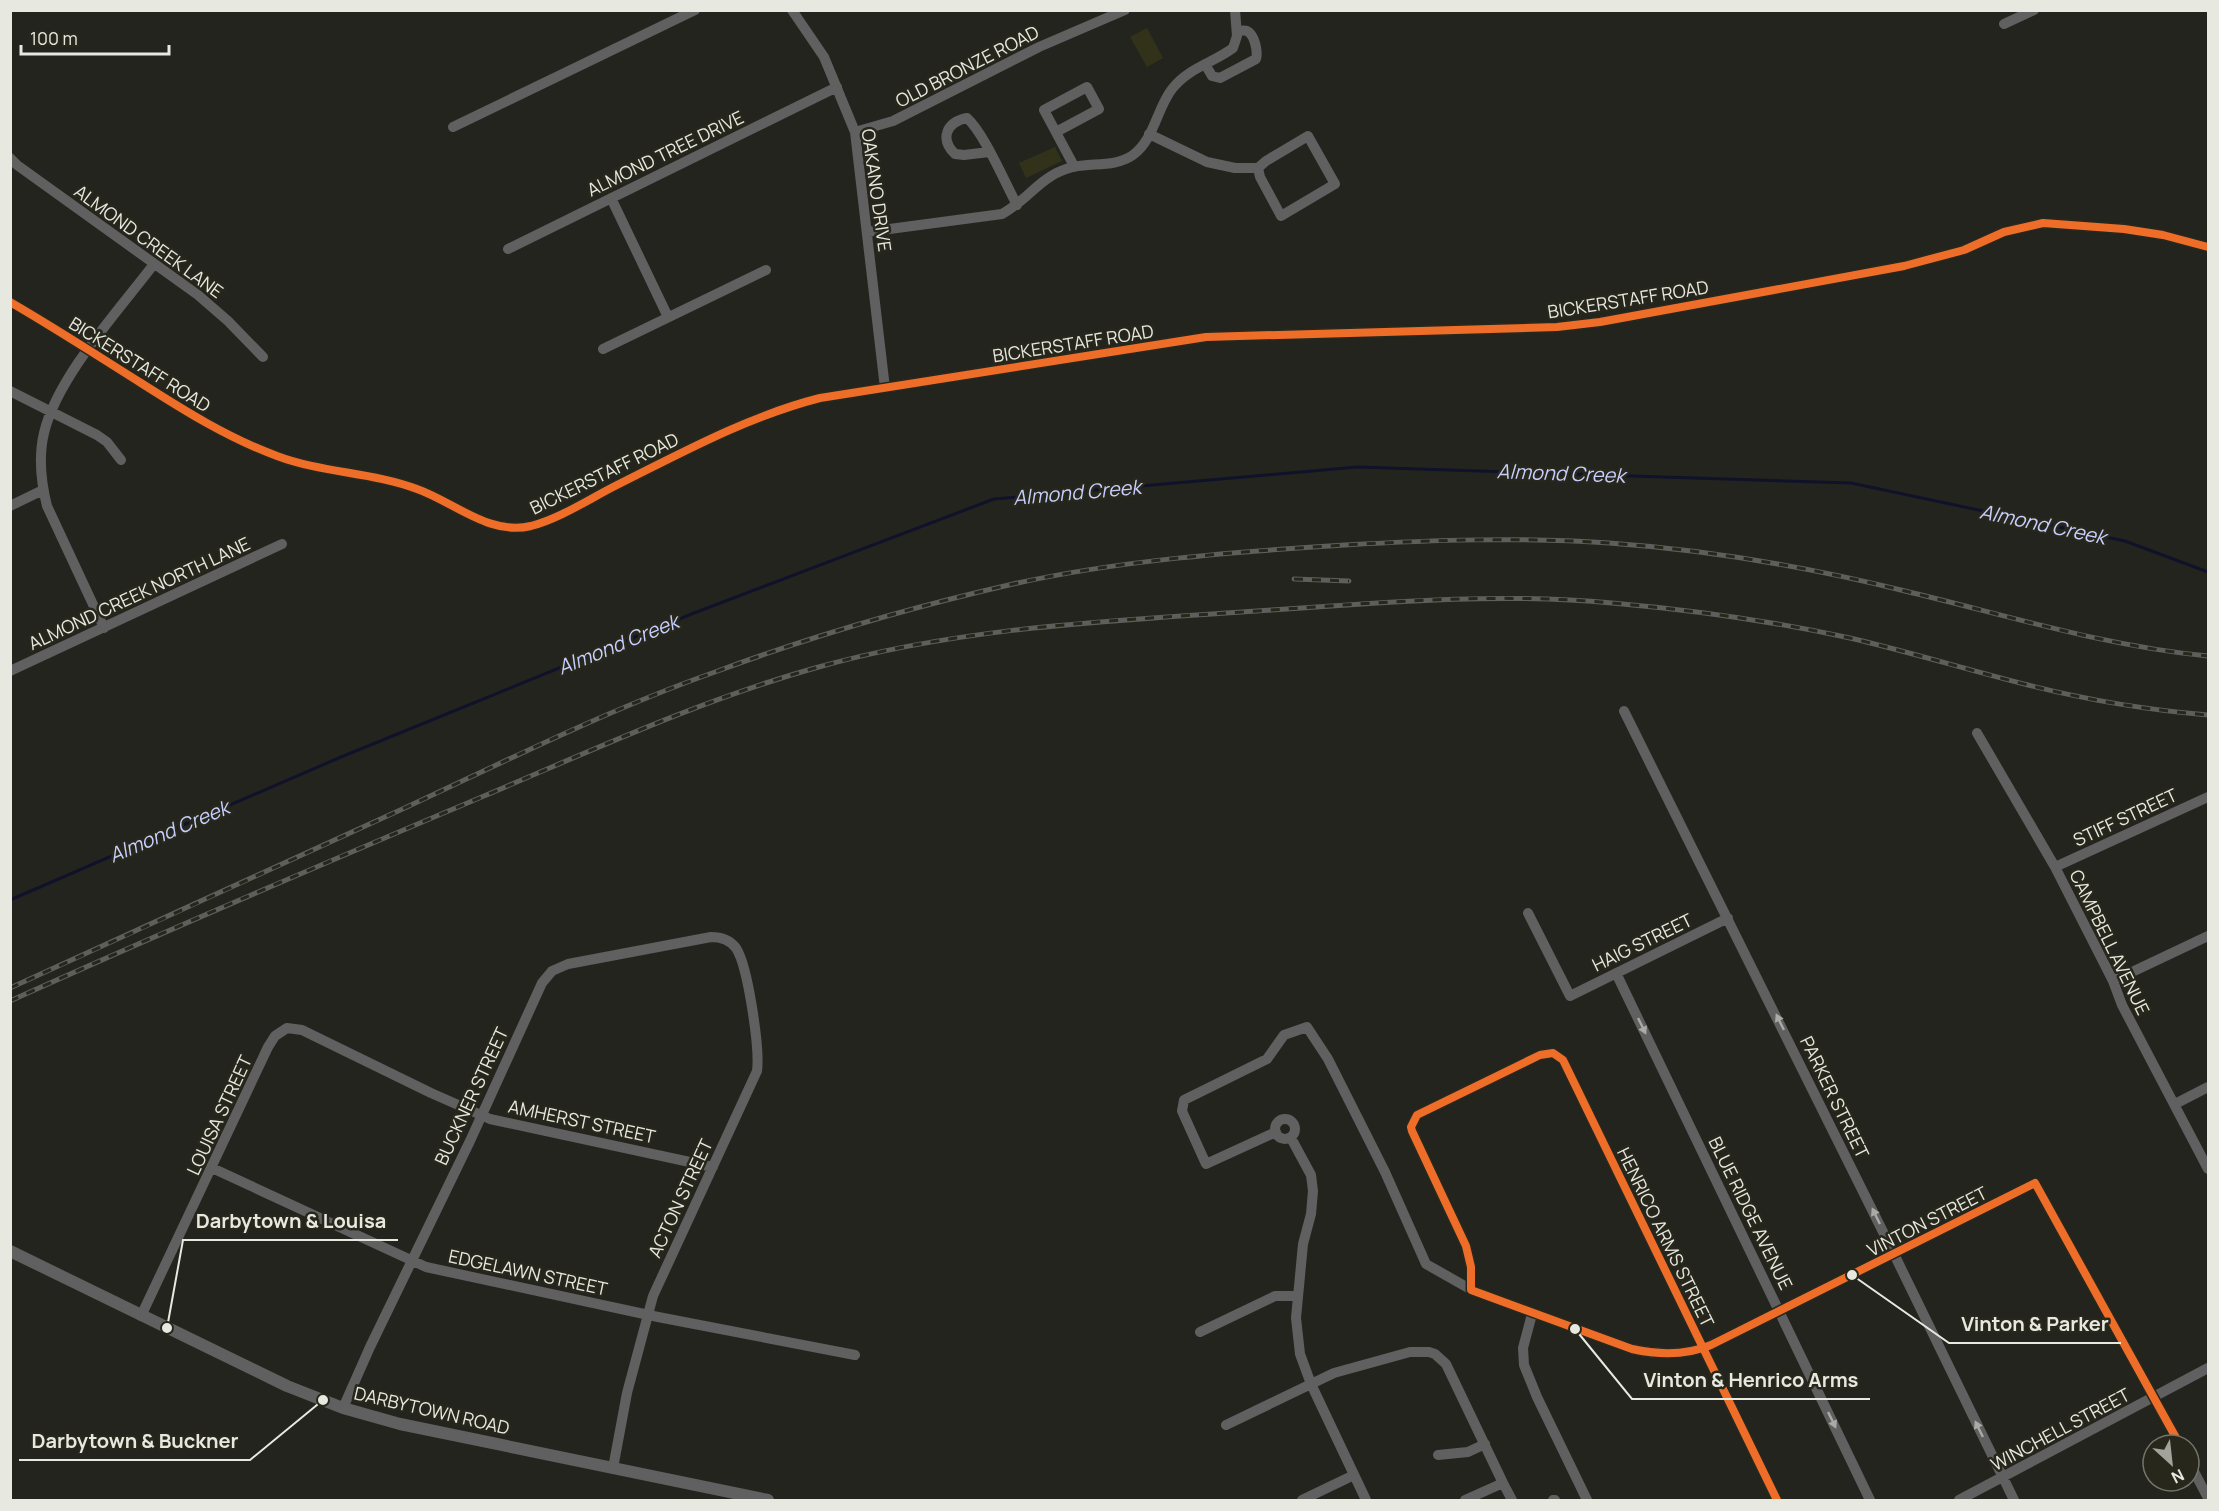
<svg xmlns="http://www.w3.org/2000/svg" width="2219" height="1511" viewBox="0 0 2219 1511" font-family="Manrope,sans-serif">
	<style>
		.green { fill: #32321b }
		.lines { fill: none; stroke-linecap: round; stroke-linejoin: round }
		.stream { stroke: #101229; stroke-width: 3 }
		.minor { stroke: #606061; stroke-width: 10 }
		.major { stroke: #606060; stroke-width: 12 }
		.rail-casing { stroke: #5e5f5b; stroke-width: 5 }
		.rail { stroke: #27271c; stroke-width: 3; stroke-dasharray: 9; stroke-linecap: butt }
		.cycleway-casing { stroke: #27271c; stroke-width: 11 }
		.cycleway { stroke: #ee6e29; stroke-width: 8 }
		.oneway { fill: #aaaba7 }
		.labels { text-anchor: middle; dominant-baseline: central; stroke-width: 5; stroke-linejoin: round; paint-order: stroke }
		.street-label { font-size: 18px; fill: #e7e8e0; stroke: #27271c }
		.water-label { font-size: 20px; font-style: italic; fill: #c7cffe; stroke: #27271c }
		.leader { fill: none; stroke: #e7e8e0; stroke-width: 2 }
		.callout-dot { fill: #e7e8e0; stroke: #27271c; stroke-width: 2 }
		.callout-label { font-size: 20px; text-anchor: middle; font-weight: bold; fill: #e7e8e0; stroke: #27271c; stroke-width: 5; stroke-linejoin: round; paint-order: stroke }
	</style>
	<rect width="100%" height="100%" fill="#24241f"/>
	<path class="green" d="M1147,28L1163,58L1147,67L1130,37Z
		M1055,147L1062,161L1026,178L1019,163Z"/>
	<g class="lines">
		<path class="stream" d="M10,900L341,757L694,613L994,499L1357,467L1851,483L2125,541L2208,572"/>
		<path class="minor" d="M792,10L824,57L855,132L885,388
			M2004,24L2034,10
			M1205,64L1212,76L1220,78L1256,59C1258,52 1255,35 1247,31C1245,30 1239,31 1237,31
			M453,127L695,10
			M855,132L893,121L1039,47L1125,10
			M1056,132L1099,109L1087,87L1044,110L1074,166
			M1149,134L1207,162L1235,168H1258L1266,161L1308,136L1335,184L1281,216L1260,177L1258,168
			M989,152L964,155L955,154C939,138 947,122 967,118C984,133 1005,183 1017,205
			M10,158L17,165L198,295L228,321L263,357
			M611,198L668,317
			M867,232L1002,214C1025,202 1041,177 1066,169C1087,161 1113,169 1133,155C1154,140 1157,108 1172,89C1188,68 1213,63 1233,48L1237,36L1235,10
			M508,249L837,87
			M10,302C55,328 98,356 141,383C185,411 228,438 277,456C322,473 372,472 417,489C454,502 489,536 531,526C561,518 589,499 617,485C683,452 749,416 820,398L1206,337L1557,327L1600,322L1904,266L1964,250L2004,232L2043,223L2124,229L2163,235L2208,247
			M603,349L766,270
			M10,391L97,435L107,442L121,460
			M10,506L43,490
			M104,628L47,506C41,482 38,458 44,433C57,377 119,310 154,264
			M10,671L282,544
			M1624,711L1894,1254L2014,1500
			M1977,733L2055,867L2113,981L2122,1005L2208,1169
			M2055,867L2208,797
			M1528,913L1570,996L1728,918
			M1616,973L1870,1500
			M2113,981L2208,936
			M2175,1104L2208,1087
			M1275 1129a10 10 0 1 1 20 0a10 10 0 1 1-20 0Z
			M1276,1132L1206,1164L1182,1111L1184,1100L1267,1059L1284,1035L1307,1027L1328,1059L1385,1172L1426,1264L1470,1289
			M1291,1138L1311,1175L1313,1191L1311,1214L1303,1244L1296,1318L1300,1354L1311,1384L1366,1500
			M212,1168L426,1267L658,1317L855,1355
			M1532,1314L1523,1348L1524,1365L1537,1397L1587,1500
			M141,1316L268,1047L275,1036L287,1028L302,1030L431,1093L490,1119L713,1167
			M1200,1332L1275,1296H1298
			M343,1408L370,1347L470,1141L542,983L552,971L568,964L711,937C720,937 730,940 736,948C748,966 760,1049 757,1071L653,1296L627,1393L613,1468
			M1226,1425L1334,1373L1410,1352H1429L1435,1354L1446,1364L1503,1483L1465,1500
			M1438,1455L1468,1452L1485,1444
			M2189,1462L2208,1498
			M1503,1483L1512,1500
			M1302,1500L1354,1475
			M1553,1500H1555
			M1777,1500C1705,1354 1634,1207 1563,1060L1553,1053L1540,1055L1417,1115L1411,1127L1412,1131L1466,1246L1471,1267V1290L1632,1349C1659,1355 1685,1356 1711,1345L2035,1183L2180,1445
			M1959,1500L2208,1368"/>
		<path class="major" d="M10,1251L287,1386L343,1408L400,1424L768,1500"/>
		<defs>
			<path id="rail" d="M1294,579L1349,581
				M10,988C143,928 276,867 409,806C510,759 610,709 715,672C812,636 912,607 1013,584C1121,560 1234,552 1345,545C1433,540 1521,537 1609,543C1709,550 1808,567 1905,591C2006,615 2104,646 2208,656
				M10,1001C167,930 325,863 484,796C593,750 701,700 815,668C960,627 1108,621 1257,611C1375,603 1495,592 1612,603C1692,610 1772,621 1850,638C1910,652 1968,670 2028,685C2087,700 2148,710 2208,715"/>
		</defs>
		<use href="#rail" class="rail-casing"/>
		<use href="#rail" class="rail"/>
		<defs>
			<path id="cycleway" d="M10,302C55,328 98,356 141,383C185,411 228,438 277,456C322,473 372,472 417,489C454,502 489,536 531,526C561,518 589,499 617,485C683,452 749,416 820,398L1206,337L1557,327L1600,322L1904,266L1964,250L2004,232L2043,223L2124,229L2163,235L2208,247
				M1777,1500C1705,1354 1634,1207 1563,1060L1553,1053L1540,1055L1417,1115L1411,1127L1412,1131L1466,1246L1471,1267V1290L1632,1349C1659,1355 1685,1356 1711,1345L2035,1183L2180,1445"/>
		</defs>
		<use href="#cycleway" class="cycleway-casing"/>
		<use href="#cycleway" class="cycleway"/>
	</g>
	<defs><path id="oneway-solid" d="M-6-.8H1V-3.2L6.5 0L1 3.2V.8H-6Z" transform="scale(1.5)"/></defs>
	<g class="oneway">
		<use href="#oneway-solid" transform="translate(1780 1022) rotate(-116)"/>
		<use href="#oneway-solid" transform="translate(1642 1026) rotate(64)"/>
		<use href="#oneway-solid" transform="translate(1876 1216) rotate(-116)"/>
		<use href="#oneway-solid" transform="translate(1832 1420) rotate(64)"/>
		<use href="#oneway-solid" transform="translate(1979 1429) rotate(-116)"/>
	</g>
	<g class="labels">
		<g class="street-label">
			<text transform="translate(967 66) rotate(-27)">OLD BRONZE ROAD</text>
			<text transform="translate(665 153) rotate(-26)">ALMOND TREE DRIVE</text>
			<text transform="translate(877 190) rotate(82)">OAKANO DRIVE</text>
			<text transform="translate(149 241) rotate(36)">ALMOND CREEK LANE</text>
			<text transform="translate(1628 299) rotate(-9)">BICKERSTAFF ROAD</text>
			<text transform="translate(1073 343) rotate(-9)">BICKERSTAFF ROAD</text>
			<text transform="translate(140 364) rotate(32)">BICKERSTAFF ROAD</text>
			<text transform="translate(604 473) rotate(-26)">BICKERSTAFF ROAD</text>
			<text transform="translate(139 593) rotate(-25)">ALMOND CREEK NORTH LANE</text>
			<text transform="translate(2125 817) rotate(-25)">STIFF STREET</text>
			<text transform="translate(1642 942) rotate(-26)">HAIG STREET</text>
			<text transform="translate(2110 942) rotate(64)">CAMPBELL AVENUE</text>
			<text transform="translate(471 1096) rotate(-65)">BUCKNER STREET</text>
			<text transform="translate(1835 1097) rotate(64)">PARKER STREET</text>
			<text transform="translate(219 1115) rotate(-65)">LOUISA STREET</text>
			<text transform="translate(582 1121) rotate(12)">AMHERST STREET</text>
			<text transform="translate(680 1198) rotate(-65)">ACTON STREET</text>
			<text transform="translate(1751 1213) rotate(64)">BLUE RIDGE AVENUE</text>
			<text transform="translate(1927 1221) rotate(-27)">VINTON STREET</text>
			<text transform="translate(1666 1237) rotate(64)">HENRICO ARMS STREET</text>
			<text transform="translate(528 1272) rotate(12)">EDGELAWN STREET</text>
			<text transform="translate(432 1410) rotate(13)">DARBYTOWN ROAD</text>
			<text transform="translate(2060 1429) rotate(-28)">WINCHELL STREET</text>
		</g>
		<g class="water-label">
			<text transform="translate(1561 473) rotate(2)">Almond Creek</text>
			<text transform="translate(1077 492) rotate(-5)">Almond Creek</text>
			<text transform="translate(2043 524) rotate(12)">Almond Creek</text>
			<text transform="translate(618 644) rotate(-22)">Almond Creek</text>
			<text transform="translate(169 831) rotate(-23)">Almond Creek</text>
		</g>
	</g>
	<path class="leader" d="M167 1328L183 1240H398M1852 1275L1949 1343H2121M1575 1329L1632 1399H1870M323 1400L250 1460H19"/>
	<g class="callout-dot">
		<circle cx="167" cy="1328" r="6"/>
		<circle cx="1852" cy="1275" r="6"/>
		<circle cx="1575" cy="1329" r="6"/>
		<circle cx="323" cy="1400" r="6"/>
	</g>
	<g class="callout-label">
		<text x="291" y="1228">Darbytown &amp; Louisa</text>
		<text x="2035" y="1331">Vinton &amp; Parker</text>
		<text x="1751" y="1387">Vinton &amp; Henrico Arms</text>
		<text x="135" y="1448">Darbytown &amp; Buckner</text>
	</g>
	<rect width="2219" height="1511" fill="none" stroke="#e7e8e0" stroke-width="24"/>
	<g transform="translate(2171 1463) rotate(153)"><circle r="28" fill="#27271c" stroke="#74746a" stroke-width="1.5"/>
	<path d="M0-4.5L10 22L0 15L-10 22Z" fill="#a3a39c"/>
	<text y="-9" font-size="16" font-weight="bold" text-anchor="middle" fill="#e7e8e0">N</text>
	</g>
	<path d="M21 45v9h148v-9" fill="none" stroke="#e7e8e0" stroke-width="3"/>
	<text x="30" y="45" font-size="18" fill="#e7e8e0" stroke="#27271c" stroke-width="4.5" paint-order="stroke">100 m</text>
</svg>
